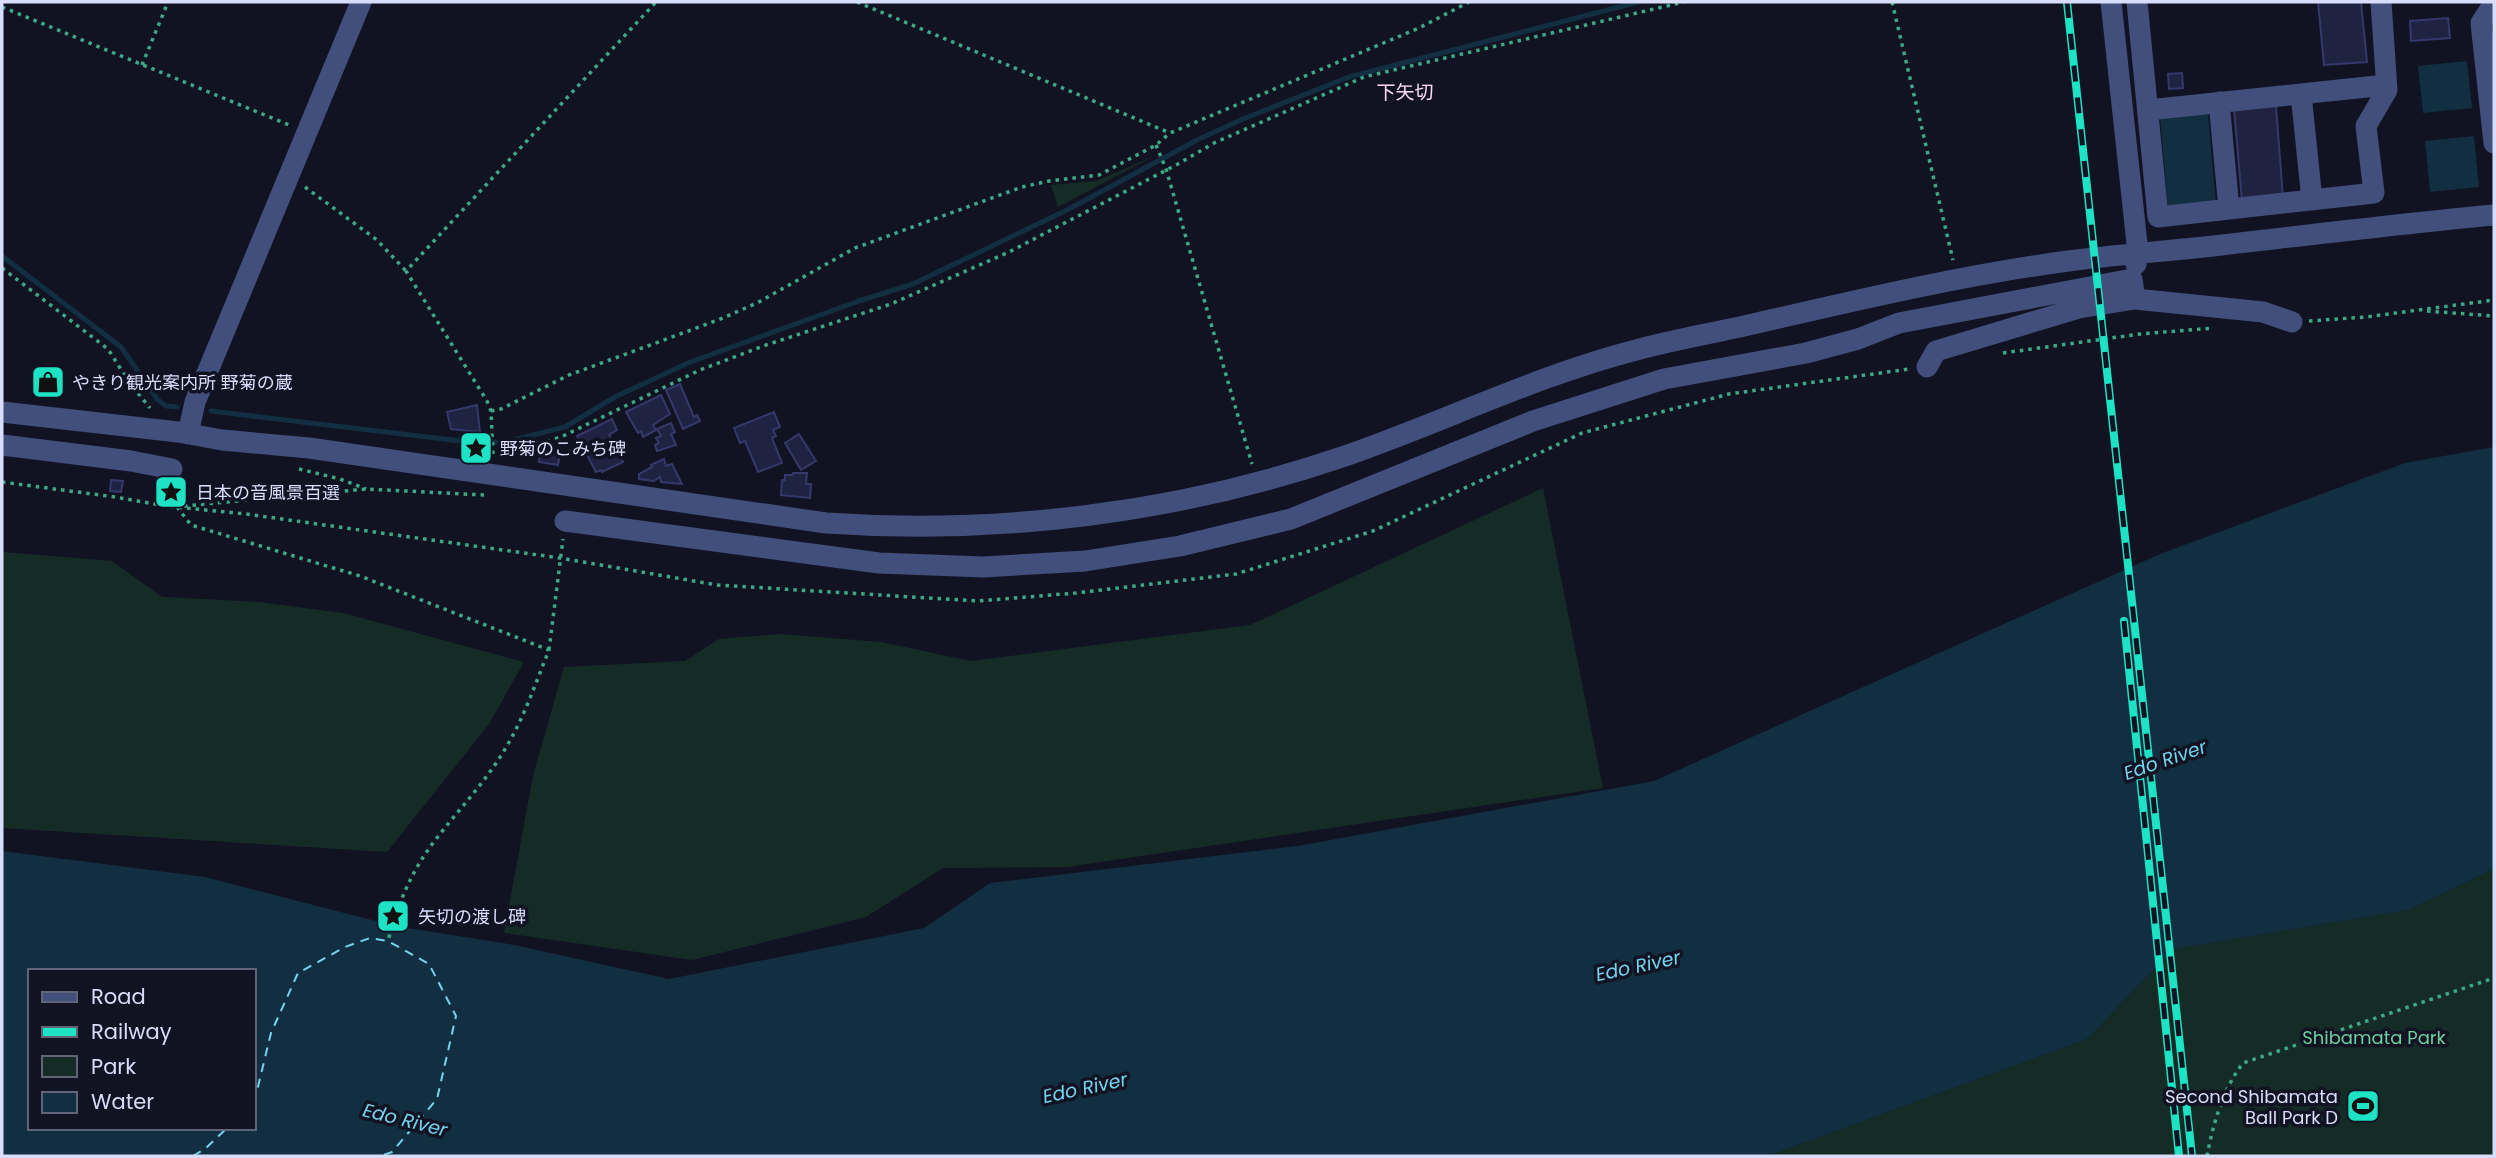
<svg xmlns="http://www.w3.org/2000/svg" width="2496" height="1158" viewBox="0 0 2496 1158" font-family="Poppins,'Noto Sans JP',sans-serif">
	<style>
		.green { fill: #152c26 }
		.water { fill: #122f41; fill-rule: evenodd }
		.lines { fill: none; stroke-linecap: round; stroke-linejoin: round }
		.stream { stroke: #122f41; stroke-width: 5 }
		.ferry { stroke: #73d4ed; stroke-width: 2; stroke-dasharray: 9 7; stroke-linecap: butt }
		.building { fill: #202242; stroke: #35386b; stroke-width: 2 }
		.path { stroke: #3ea886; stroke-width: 3.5; stroke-dasharray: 3.5 5; stroke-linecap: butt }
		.minor { stroke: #424f7c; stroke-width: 21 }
		.rail-casing { stroke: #1de2c3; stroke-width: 8 }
		.rail { stroke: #111323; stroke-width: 5; stroke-dasharray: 16; stroke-linecap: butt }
		.labels { text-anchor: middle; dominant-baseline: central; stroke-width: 7; stroke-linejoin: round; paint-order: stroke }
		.poi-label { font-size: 18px; fill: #d8ddfa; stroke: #111323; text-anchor: start }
		.park-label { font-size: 18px; fill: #6dd19e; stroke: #111323 }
		.neighbourhood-label { font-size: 19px; fill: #fadaf7; stroke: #111323 }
		.water-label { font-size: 19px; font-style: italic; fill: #73d4ed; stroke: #111323 }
	</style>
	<rect width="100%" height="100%" fill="#111323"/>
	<path class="green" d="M1154,156L1058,207L1051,185L1096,181Z
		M1543,488L1603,788L1067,867L943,868L866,917L692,960L504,933L533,776L564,667L685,661L719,639L781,634L881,642L971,661L1250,625Z
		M2,552L112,561L162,597L259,602L343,613L524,662L489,724L387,852L2,828Z
		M2494,869V1156H1768L2087,1039L2174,949L2408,910Z"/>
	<path class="water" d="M2467,61L2472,108L2423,113L2418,66Z
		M2208,114L2216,204L2168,208L2160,118Z
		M2474,136L2479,187L2430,192L2425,141Z
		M2494,447V869L2408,910L2174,949L2087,1039L1768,1156H2V851L205,877L395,926L514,945L669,979L924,928L990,883L1298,846L1654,781L2160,554L2405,463ZM30,971H254V1128H30Z"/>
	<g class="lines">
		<path class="stream" d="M2,256L121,347L157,399L166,406L177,407
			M211,411L469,442H505L565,427L615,397L688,363L859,301L913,284L1069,209L1197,140L1243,119L1349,77L1638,2"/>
		<path class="ferry" d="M254,1103L271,1033L298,973L345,947L370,938L388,941L429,964L456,1016L437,1099L392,1152L380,1156
			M193,1156L206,1148L227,1128"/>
	</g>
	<path class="building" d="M2318,2H2361L2367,62L2324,65Z
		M2448,18L2450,38L2411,41L2410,21Z
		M2182,73L2183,88L2169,89L2168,74Z
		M2276,106L2283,198L2242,201L2234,109Z
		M56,371L61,383L41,391L36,378Z
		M680,384L694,417L697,415L700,421L683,429L666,390Z
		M661,395L670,414L653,425L656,430L643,437L641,431L638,433L626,412Z
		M477,405L480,432L451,429L447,412Z
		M774,412L780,427L773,430L776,436L772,438L782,463L758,472L745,441L740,443L734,428Z
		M612,419L617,430L609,435L623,462L602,472L601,470L596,472L577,436Z
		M671,423L675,432L671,434L676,445L657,451L655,445L659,443L656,438L661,436L657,429Z
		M799,434L816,461L801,470L785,443Z
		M540,452L560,454L558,465L539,462Z
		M664,459L666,466L672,464L682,484L661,482L660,477L654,481L639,479V474L652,467L651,465Z
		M793,473H807L806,484H811L810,498L781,495L782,480H785V475H792Z
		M111,480L123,481L121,492L110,491Z"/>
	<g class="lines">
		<path class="path" d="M857,2L1170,133
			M1892,2L1953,260
			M2,7L289,125
			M142,65L168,2
			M1156,145L1166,169L1252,464
			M305,187L377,240L406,271
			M2,268L108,349L129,382L150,408
			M2427,311L2494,316
			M2309,321L2366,317L2494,300
			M2003,353L2140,334L2214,328
			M491,411L501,409L569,375L718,320L757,303L855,248L1022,187L1049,181L1099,175L1156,145L1170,133L1419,28L1469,2
			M493,454L491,411L487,401L406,271L656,2
			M498,454L516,453L563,436L700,370L766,345L891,304L1009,252L1178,164L1214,143L1364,77L1684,2
			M299,469L340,479L366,489
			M2,482L115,497L166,506L246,514L560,558L717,585L978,601L1076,593L1236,574L1373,531L1582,433L1729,394L1909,369
			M166,506L169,486
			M184,506L366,489L484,495
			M177,507L191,525L360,576L549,650C536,682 525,715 508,744C487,781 458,810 433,843C411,872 397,906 388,941
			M549,650L563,539
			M2207,1156C2213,1124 2223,1089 2243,1063L2494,978"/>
		<path class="minor" d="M2111,2L2138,253L2136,264
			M2137,2L2158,217L2374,193L2366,126L2387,90L2381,2
			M2494,3L2481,23L2494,143
			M2301,94L2312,200
			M2219,102L2229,209
			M2148,110L2386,85
			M1927,367L1936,351L2079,308L2135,299L2263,312L2292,322
			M2,412L178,432L222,440L309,448L826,523C999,535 1177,513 1342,457C1441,423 1537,375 1640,349C1673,340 1707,334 1740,327C1849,302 1957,276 2068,261C2113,255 2159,252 2204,247C2301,236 2397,224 2494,215
			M188,434L195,402L361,2
			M2,445L131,461L172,469
			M565,521L879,563L983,567L1085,561L1180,546L1291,519L1533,421L1664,379L1806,353L1858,339L1899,323L2132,279L2135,299"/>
		<defs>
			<path id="rail" d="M2067,2L2192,1156
				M2124,621L2179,1156"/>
		</defs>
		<use href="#rail" class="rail-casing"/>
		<use href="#rail" class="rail"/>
	</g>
	<defs>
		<symbol id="shop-square" viewBox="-11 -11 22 22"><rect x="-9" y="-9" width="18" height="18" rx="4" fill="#1de2c3" stroke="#111323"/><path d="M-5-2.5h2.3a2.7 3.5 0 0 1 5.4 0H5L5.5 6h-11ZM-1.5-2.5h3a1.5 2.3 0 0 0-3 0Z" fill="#111"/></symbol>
		<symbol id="sight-square" viewBox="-11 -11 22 22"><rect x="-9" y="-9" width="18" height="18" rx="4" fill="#1de2c3" stroke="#111323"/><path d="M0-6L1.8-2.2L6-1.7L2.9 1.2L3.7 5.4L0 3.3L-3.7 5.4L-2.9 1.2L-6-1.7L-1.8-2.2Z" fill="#111"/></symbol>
		<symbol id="stadium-square" viewBox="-11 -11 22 22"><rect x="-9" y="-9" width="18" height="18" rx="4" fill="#1de2c3" stroke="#111323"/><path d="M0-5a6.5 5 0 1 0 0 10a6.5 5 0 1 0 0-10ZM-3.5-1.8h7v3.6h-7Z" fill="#111"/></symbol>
	</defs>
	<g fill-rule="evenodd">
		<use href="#shop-square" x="29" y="363" width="38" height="38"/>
		<use href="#sight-square" x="457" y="429" width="38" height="38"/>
		<use href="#sight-square" x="152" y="473" width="38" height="38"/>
		<use href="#sight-square" x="374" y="897" width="38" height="38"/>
		<use href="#stadium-square" x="2344" y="1087" width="38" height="38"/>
	</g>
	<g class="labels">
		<g class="poi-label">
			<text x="72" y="382">やきり観光案内所 野菊の蔵</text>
			<text x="500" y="448">野菊のこみち碑</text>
			<text x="196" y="492">日本の音風景百選</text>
			<text x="418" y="916">矢切の渡し碑</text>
			<text x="2338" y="1096" text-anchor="end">Second Shibamata<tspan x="2338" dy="21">Ball Park D</tspan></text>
		</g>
		<g class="park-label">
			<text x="2374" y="1037">Shibamata Park</text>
		</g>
		<g class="neighbourhood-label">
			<text x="1405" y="92">下矢切</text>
		</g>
		<g class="water-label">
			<text transform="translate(2165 760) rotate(-19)">Edo River</text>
			<text transform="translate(1638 966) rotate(-12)">Edo River</text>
			<text transform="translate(1085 1088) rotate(-12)">Edo River</text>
			<text transform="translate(405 1120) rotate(14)">Edo River</text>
		</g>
	</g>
	<rect width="2496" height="1158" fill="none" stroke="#d8ddfa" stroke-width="7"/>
	<rect x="28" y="969" width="228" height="161" fill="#111323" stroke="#616479" stroke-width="2"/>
	<rect x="42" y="992" width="35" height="10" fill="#424f7c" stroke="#616479" stroke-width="2"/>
	<text x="91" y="1004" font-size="21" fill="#d8ddfa">Road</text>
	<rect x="42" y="1027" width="35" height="10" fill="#1de2c3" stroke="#616479" stroke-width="2"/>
	<text x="91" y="1039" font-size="21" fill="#d8ddfa">Railway</text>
	<rect x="42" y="1056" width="35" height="21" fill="#152c26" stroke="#616479" stroke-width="2"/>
	<text x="91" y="1074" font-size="21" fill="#d8ddfa">Park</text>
	<rect x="42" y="1092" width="35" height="21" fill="#122f41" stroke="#616479" stroke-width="2"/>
	<text x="91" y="1109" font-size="21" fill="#d8ddfa">Water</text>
</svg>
